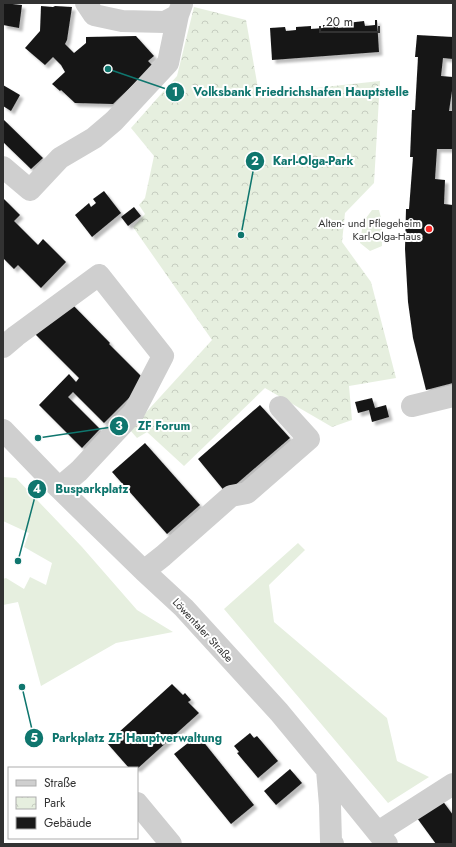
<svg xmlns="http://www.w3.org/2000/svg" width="456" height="847" viewBox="0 0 456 847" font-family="Jost,sans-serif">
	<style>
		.grass { fill: #e6efdf }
		.park { fill: url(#park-crowns) }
		.building { fill: #191919; filter: url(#shadow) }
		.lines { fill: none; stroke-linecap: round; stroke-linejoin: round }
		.minor { stroke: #cfcfcf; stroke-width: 22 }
		.poi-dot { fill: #f72725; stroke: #fff; stroke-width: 1.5 }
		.labels { text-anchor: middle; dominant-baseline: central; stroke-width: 4; stroke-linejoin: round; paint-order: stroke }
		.poi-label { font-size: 11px; fill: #323232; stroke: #fff; text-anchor: end }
		.street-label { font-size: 11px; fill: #323232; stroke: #fff }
		.leader { fill: none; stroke: #0f766e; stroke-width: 1.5 }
		.callout-dot { fill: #0f766e; stroke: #fff; stroke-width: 1.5 }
		.mark-label { font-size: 12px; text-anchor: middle; font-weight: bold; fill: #fff }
		.callout-label { font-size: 12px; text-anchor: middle; font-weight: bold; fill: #0f766e; stroke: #fff; stroke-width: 4; stroke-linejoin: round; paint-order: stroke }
	</style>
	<defs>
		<pattern id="park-crowns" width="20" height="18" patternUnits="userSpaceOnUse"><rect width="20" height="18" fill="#e6efdf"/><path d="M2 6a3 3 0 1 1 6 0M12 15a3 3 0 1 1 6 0" fill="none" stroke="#c6cdc0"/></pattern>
		<filter id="shadow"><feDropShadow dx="3.5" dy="3.5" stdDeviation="1" flood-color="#0004"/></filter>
	</defs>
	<rect width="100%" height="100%" fill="#fff"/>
	<path class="grass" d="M372,210H379L382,222V246L370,251L360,243L363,222Z
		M3,477L16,478L82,547L137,610L173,632L116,643L41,686L18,602L3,605V579L6,578L24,589L30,577L46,585L52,563L24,547L29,533L3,521Z
		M298,543L305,550L269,585L274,622L387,718L397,761L429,777L388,803L224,609Z"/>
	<path class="park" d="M194,7L246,20L259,94L380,81L374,183L345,213L342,242L371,282L396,378L349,386L352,420L332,427L265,388L184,466L147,432L137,438L130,430L212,340L133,227L145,214L139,205L145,198L154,156L131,128L177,76Z"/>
	<path class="building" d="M3,3L22,5L19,28L3,25Z
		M41,6L53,7L55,6L72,7L67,40L65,44L74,53L86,43V37L136,36L154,56L148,61L154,67L139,79L113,104L75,103L61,90L60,91L52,84L65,72L61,65L53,57L45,65L25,48L40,31Z
		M375,20H377L379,52L272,60L270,28L285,27L286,31L296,30V27L311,26V29L323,28V25H338V28L347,27V23L364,21L365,26L375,25Z
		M417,35L453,37V59L443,58L441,76L453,77V91H452L449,111H453V149H437L435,179L445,180L444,204L453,205V383L426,390L413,338L408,302L405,249L406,209H409L413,157H410L412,110H415L418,57H415Z
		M3,85L20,95L11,111L3,106Z
		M3,119L43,158L31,169L3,142Z
		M104,191L121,213L92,237L75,215L89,203L91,207L96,203L93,199Z
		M3,198L20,215L14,221L38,245L43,239L66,262L41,288L18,265L14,269L3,258Z
		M134,207L141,216L128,226L121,217Z
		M69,301L110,343L109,344L146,381L104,423L73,392L68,397L100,429L82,448L39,405L69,374L76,382L79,378L35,334Z
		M372,398L375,408L386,405L389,417L372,422L369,410L358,413L355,402Z
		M260,405L290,438L226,493L198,459Z
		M145,443L200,505L167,534L112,472Z
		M172,684L183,695L185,693L191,700L188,702L199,713L137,769V768H129L107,743Z
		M250,733L254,738L257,736L278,761L258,778L237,753L239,752L234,746Z
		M198,735L254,805L231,824L174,754Z
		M290,769L302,783L276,805L264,791Z
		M442,800L453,815V844H436L417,818Z"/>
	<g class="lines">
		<path class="minor" d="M86,3L94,15L122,21L165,22L178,15L182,4
			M3,167L30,190L60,158L94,138L114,121L168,63L178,15
			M3,347L16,336L99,275L163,356L134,412L79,471L59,488
			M412,406L453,396
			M3,430L59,488L144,571L184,608L279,712L327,770L387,844
			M144,571L163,556L231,496L247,493L309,439L280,407
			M327,770L330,805L331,842L333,844
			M137,803L171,844
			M378,832L453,784"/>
	</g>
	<circle class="poi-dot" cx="429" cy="229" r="4"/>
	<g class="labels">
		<g class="poi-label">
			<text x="421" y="223">Alten- und Pflegeheim<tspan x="421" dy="13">Karl-Olga-Haus</tspan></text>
		</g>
		<g class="street-label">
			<text transform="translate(203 630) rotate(47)">Löwentaler Straße</text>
		</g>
	</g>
	<path class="leader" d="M108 69L175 92M241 235L255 161M38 438L119 426M18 561L37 489M22 687L34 738"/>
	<g class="callout-dot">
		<circle cx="108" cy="69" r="4"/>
		<circle cx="241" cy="235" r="4"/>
		<circle cx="38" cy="438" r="4"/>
		<circle cx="18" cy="561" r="4"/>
		<circle cx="22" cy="687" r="4"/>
		<circle cx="175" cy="92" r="10"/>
		<circle cx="255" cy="161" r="10"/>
		<circle cx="119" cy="426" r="10"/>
		<circle cx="37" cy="489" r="10"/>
		<circle cx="34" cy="738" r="10"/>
	</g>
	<g class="mark-label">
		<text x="175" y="96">1</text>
		<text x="255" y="165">2</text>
		<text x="119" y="430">3</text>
		<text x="37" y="493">4</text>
		<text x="34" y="742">5</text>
	</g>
	<g class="callout-label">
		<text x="301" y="96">Volksbank Friedrichshafen Hauptstelle</text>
		<text x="313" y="165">Karl-Olga-Park</text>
		<text x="164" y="430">ZF Forum</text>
		<text x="92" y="493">Busparkplatz</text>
		<text x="137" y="742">Parkplatz ZF Hauptverwaltung</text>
	</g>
	<rect width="456" height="847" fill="none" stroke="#323232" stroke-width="8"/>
	<rect x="8" y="767" width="130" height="72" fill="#ffffff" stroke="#adadad"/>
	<rect x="16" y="780" width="20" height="6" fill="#cfcfcf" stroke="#adadad"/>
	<text x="44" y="787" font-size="12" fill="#323232">Straße</text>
	<rect x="16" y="797" width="20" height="12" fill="url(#park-crowns)" stroke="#adadad"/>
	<text x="44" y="807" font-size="12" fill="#323232">Park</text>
	<rect x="16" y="817" width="20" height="12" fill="#191919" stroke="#adadad"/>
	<text x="44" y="827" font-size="12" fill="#323232">Gebäude</text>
	<path d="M320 26v6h59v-6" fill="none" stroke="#323232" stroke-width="2"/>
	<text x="326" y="26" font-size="12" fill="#323232" stroke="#ffffff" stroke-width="3" paint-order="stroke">20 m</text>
</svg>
